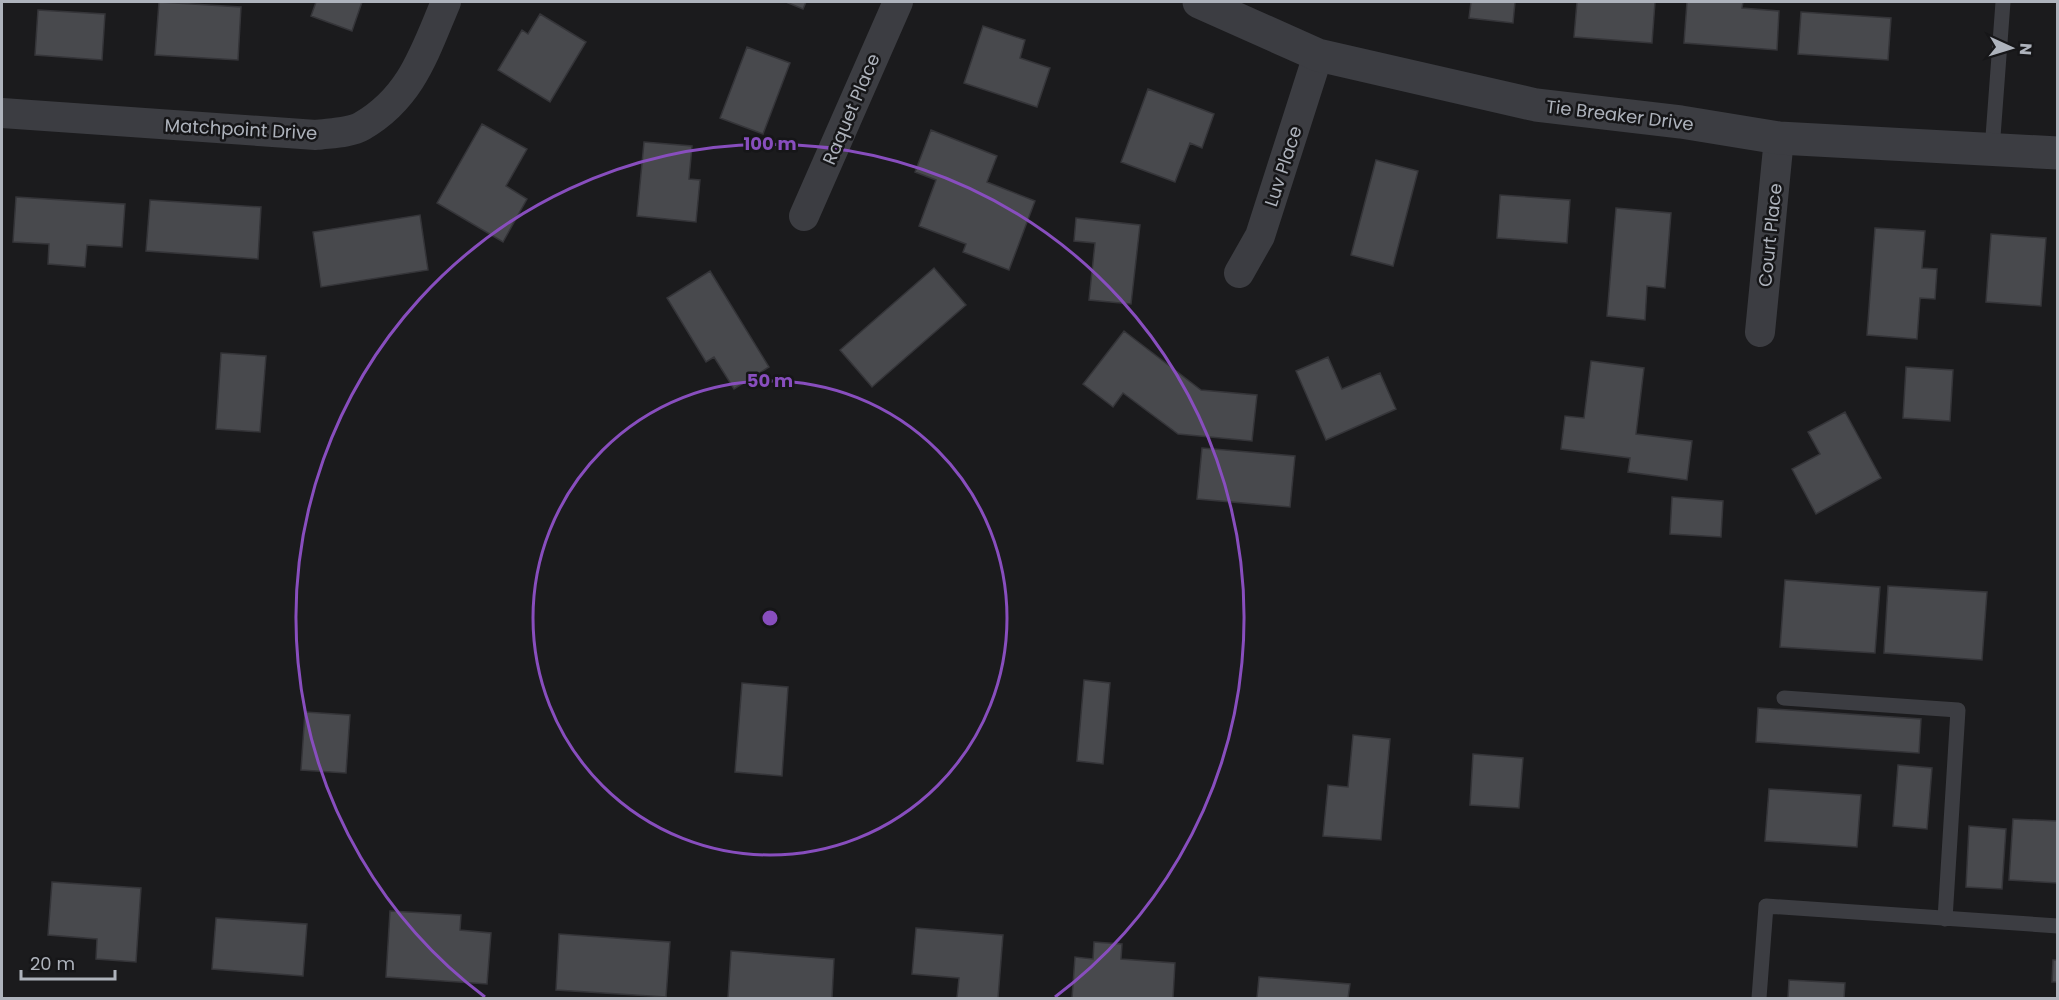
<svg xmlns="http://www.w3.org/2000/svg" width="2059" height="1000" viewBox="0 0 2059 1000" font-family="Poppins,sans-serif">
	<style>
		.building { fill: #48494d; stroke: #353539; stroke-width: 1.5 }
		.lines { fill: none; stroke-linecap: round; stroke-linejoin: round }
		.service { stroke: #3c3d42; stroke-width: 15 }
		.minor { stroke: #3c3d42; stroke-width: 30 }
		.tertiary { stroke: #3c3d42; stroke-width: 33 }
		.ring { fill: none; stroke: #884ebe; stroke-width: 3 }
		.labels { text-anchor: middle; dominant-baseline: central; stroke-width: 5; stroke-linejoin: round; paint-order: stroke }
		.street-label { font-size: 18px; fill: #aeb3bc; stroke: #161618 }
		.centre { fill: #884ebe; stroke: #161618; stroke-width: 3 }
		.ring-label { font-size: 18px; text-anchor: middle; font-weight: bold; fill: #884ebe; stroke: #161618; stroke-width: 5; stroke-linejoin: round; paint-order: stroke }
	</style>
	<rect width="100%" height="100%" fill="#1b1b1d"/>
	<path class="building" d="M159,2L241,7L238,60L155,55Z
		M316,2H362L352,31L311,16Z
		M786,2H806L803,9Z
		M1471,2H1515L1513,23L1469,18Z
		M1577,2H1655L1652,43L1574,37Z
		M1687,2H1743L1742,8L1779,11L1777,50L1684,43Z
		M38,10L105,14L102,60L35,55Z
		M1801,12L1891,18L1888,60L1798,54Z
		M540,14L586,42L550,102L498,70L522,30L528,34Z
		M983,26L1025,40L1020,58L1050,68L1037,107L964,83Z
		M747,47L790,63L763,134L720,118Z
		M1148,89L1214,114L1202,148L1190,143L1175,182L1121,162Z
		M482,124L527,149L506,186L527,199L503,242L437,203Z
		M931,130L997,156L987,182L1035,201L1009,270L963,252L966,244L919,226L936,180L915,172Z
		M644,142L692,146L689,179L700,180L696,222L637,216Z
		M1376,160L1418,171L1393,266L1351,255Z
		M1500,195L1570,200L1567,243L1497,238Z
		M16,197L125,204L122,247L87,245L85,267L48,264L49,244L13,242Z
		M150,200L261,207L258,259L146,251Z
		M1616,208L1671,213L1665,288L1647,286L1645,320L1607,316Z
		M420,215L428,270L321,287L313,232Z
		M1076,218L1140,225L1131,304L1089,300L1095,243L1074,241Z
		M1875,228L1925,231L1922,268L1937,269L1935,299L1920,298L1917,339L1867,335Z
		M1991,234L2046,238L2041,306L1986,302Z
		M934,268L966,305L872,387L840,350Z
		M710,271L769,367L734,389L714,357L706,362L667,298Z
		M1124,331L1201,390L1257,395L1252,441L1178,434L1123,393L1113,407L1083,384Z
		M221,353L266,356L260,432L216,429Z
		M1328,357L1342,389L1380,373L1396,409L1326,440L1296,371Z
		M1591,361L1644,368L1636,434L1692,441L1687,480L1628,472L1630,458L1561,449L1565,416L1584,418Z
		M1906,367L1953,370L1950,421L1903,418Z
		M1845,412L1881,478L1816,514L1792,469L1820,454L1808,432Z
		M1202,448L1295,456L1290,507L1197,499Z
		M1672,497L1723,501L1721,537L1670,534Z
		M1785,580L1880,587L1875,653L1780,647Z
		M1888,586L1987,592L1982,660L1884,653Z
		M1084,680L1110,683L1103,764L1077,761Z
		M742,683L788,687L782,776L735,772Z
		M1758,708L1921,719L1919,753L1756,742Z
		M305,712L350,715L346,773L301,770Z
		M1353,735L1390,739L1381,840L1323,836L1328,785L1348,787Z
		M1473,754L1523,758L1519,808L1470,805Z
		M1898,765L1932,768L1927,829L1893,826Z
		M1769,789L1861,795L1857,847L1765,841Z
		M2013,819L2058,821V883L2009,880Z
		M1969,826L2006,829L2002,889L1966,887Z
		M52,882L141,888L136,962L96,959L97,939L48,935Z
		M390,911L461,915L460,930L491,933L487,984L386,977Z
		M216,918L307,924L303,976L212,969Z
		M916,928L1003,935L998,998H957L959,978L912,974Z
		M559,934L670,942L666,997L556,990Z
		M1094,942L1122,944L1121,959L1175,963L1173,998H1072L1075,957L1093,959Z
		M731,951L834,959L832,998H728Z
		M2053,960H2058V982H2052Z
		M1259,977L1350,984L1348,998H1257Z
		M1789,980L1845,983L1844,998H1788Z"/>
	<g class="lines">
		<path class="service" d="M1992,150L2003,2
			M1784,698L1958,710L1945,919
			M1759,998L1766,906L2058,926"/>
		<path class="minor" d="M2,113L316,135C330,133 350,133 362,126C412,97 425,51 446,2
			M804,216L898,2
			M1239,273L1260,236L1318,55
			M1760,332L1779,138"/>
		<path class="tertiary" d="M1199,2L1318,55L1536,105L1681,122L1779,138L2058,153"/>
	</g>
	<g class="ring">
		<circle cx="770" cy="618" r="237"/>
		<path d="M485 997A474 474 0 1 1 1055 997"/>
	</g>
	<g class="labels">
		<g class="street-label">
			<text transform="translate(851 109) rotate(-67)">Raquet Place</text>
			<text transform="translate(1620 115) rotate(7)">Tie Breaker Drive</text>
			<text transform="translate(241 129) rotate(3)">Matchpoint Drive</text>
			<text transform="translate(1283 166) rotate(-72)">Luv Place</text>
			<text transform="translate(1770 235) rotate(-84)">Court Place</text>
		</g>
	</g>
	<circle cx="770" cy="618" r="9" class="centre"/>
	<g class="ring-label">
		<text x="770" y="150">100 m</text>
		<text x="770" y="387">50 m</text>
	</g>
	<rect width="2059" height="1000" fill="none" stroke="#aeb3bc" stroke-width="6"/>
	<g transform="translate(2011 48) rotate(94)" stroke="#161618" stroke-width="4.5" paint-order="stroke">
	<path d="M0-4.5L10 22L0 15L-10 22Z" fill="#aeb3bc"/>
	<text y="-9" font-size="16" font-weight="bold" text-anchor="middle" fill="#aeb3bc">N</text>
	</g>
	<path d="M21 970v9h94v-9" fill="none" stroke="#aeb3bc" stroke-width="3"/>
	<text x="30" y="970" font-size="18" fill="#aeb3bc" stroke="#161618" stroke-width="4.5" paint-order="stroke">20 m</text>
</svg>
